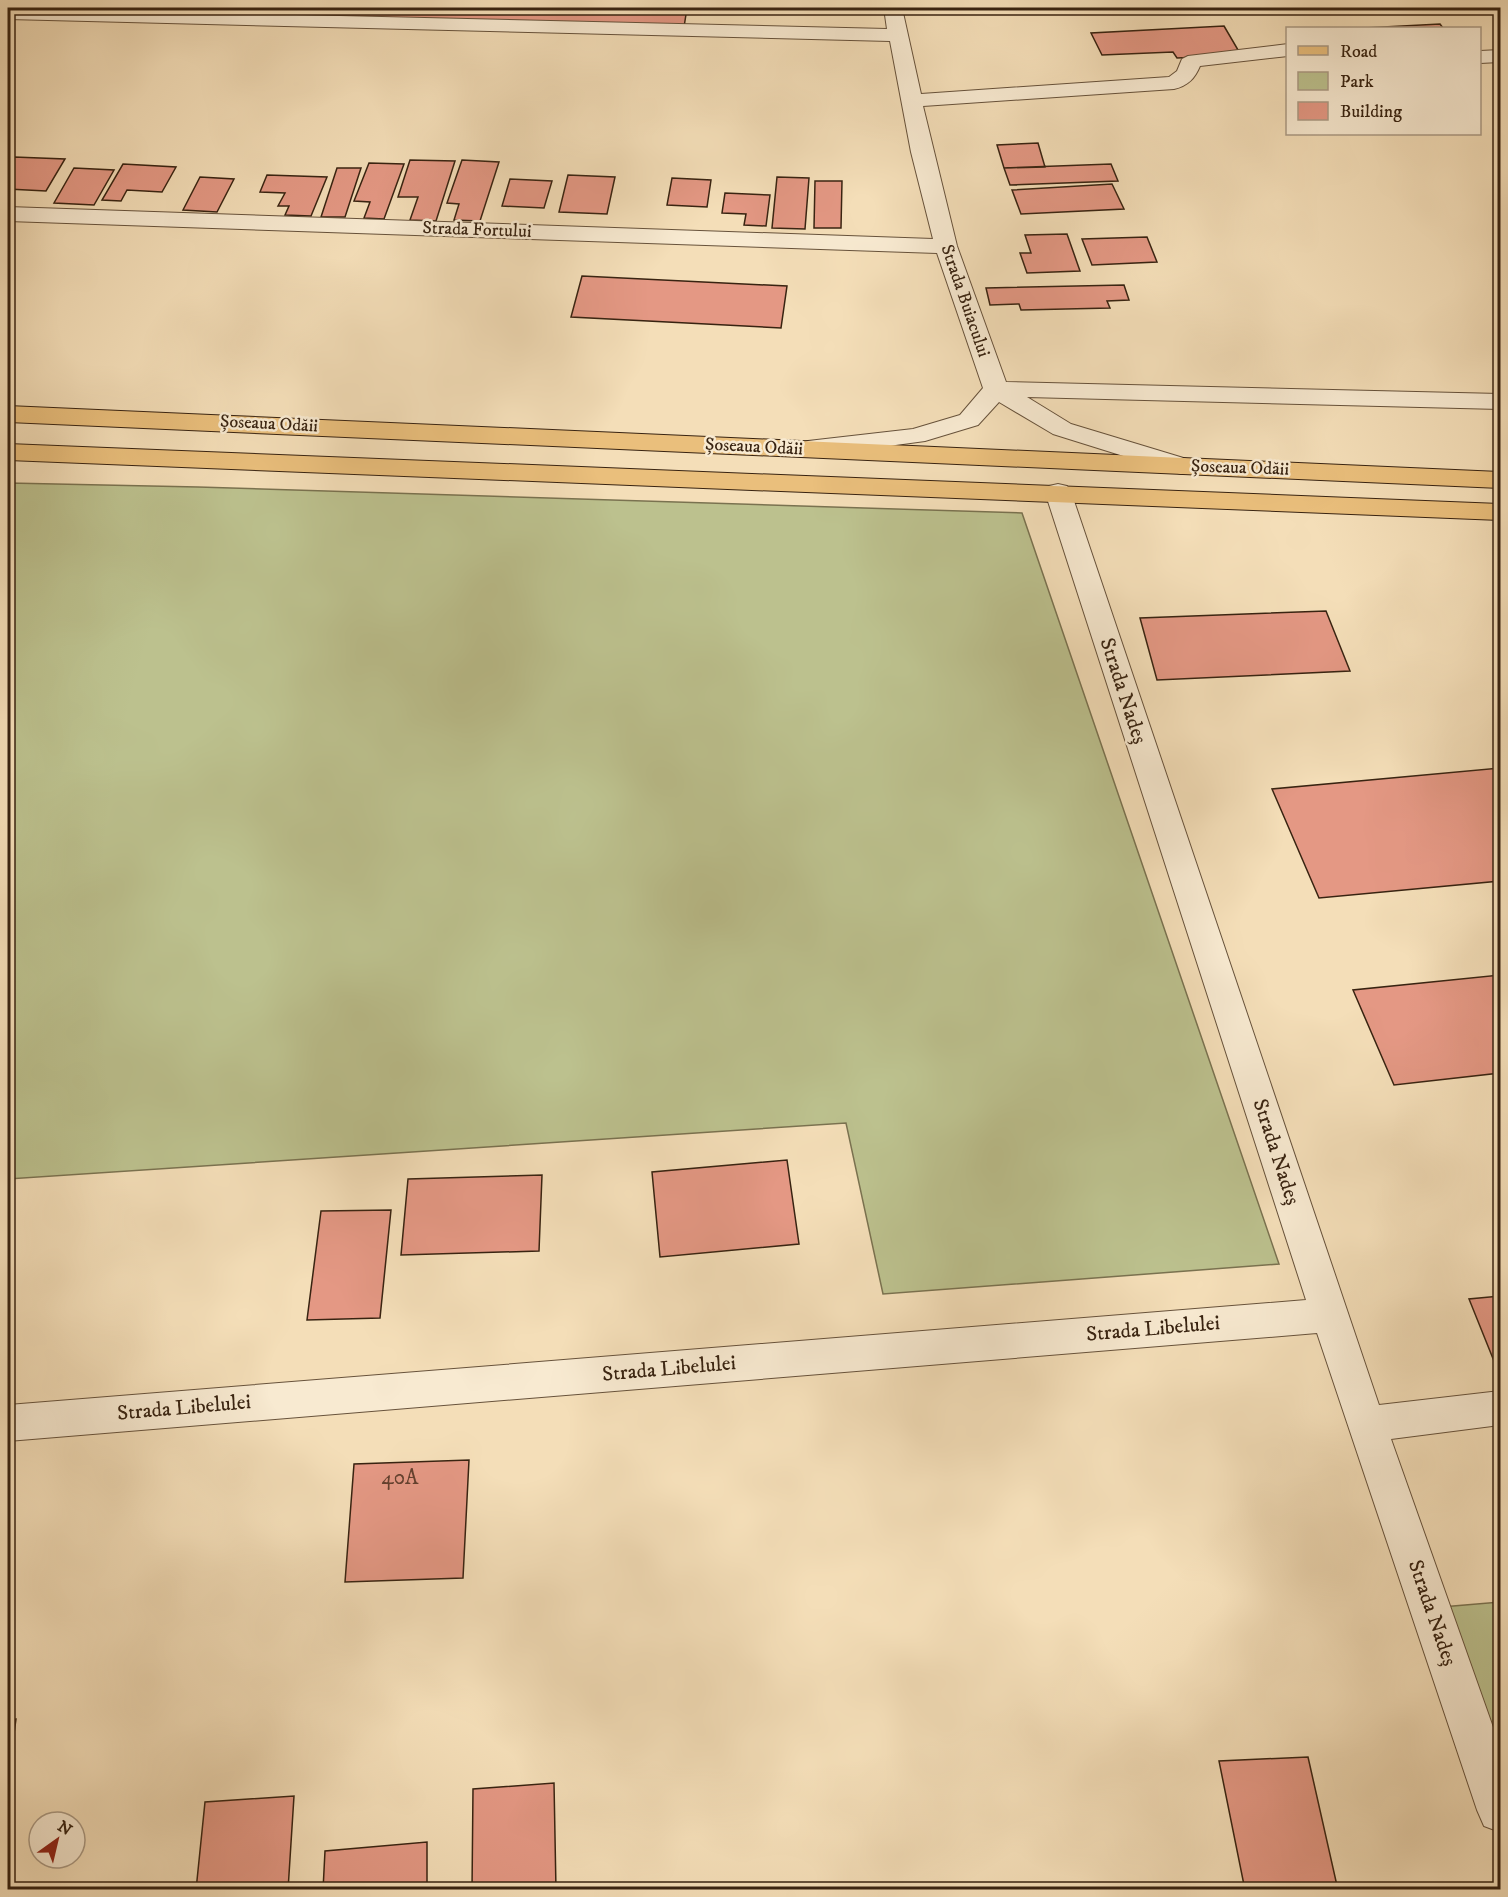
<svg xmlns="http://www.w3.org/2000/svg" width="1508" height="1897" viewBox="0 0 1508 1897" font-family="'IM FELL DW Pica',serif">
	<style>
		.green { fill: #bcc18e; stroke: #7a7250; stroke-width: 1.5 }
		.building { fill: #e49884; stroke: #382311; stroke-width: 1.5 }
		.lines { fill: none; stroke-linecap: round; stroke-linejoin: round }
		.minor-casing { stroke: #67523b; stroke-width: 2 }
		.major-casing { stroke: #382311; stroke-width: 2 }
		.minor { fill: #f8ead1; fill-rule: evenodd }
		.major { fill: #eabf7c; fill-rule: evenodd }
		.labels { text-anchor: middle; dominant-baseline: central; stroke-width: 5; stroke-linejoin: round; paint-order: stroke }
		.far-street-label { font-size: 18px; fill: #382311; stroke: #f8ead1 }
		.street-label { font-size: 21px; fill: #382311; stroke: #f8ead1 }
		.near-number-label { font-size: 21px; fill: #63402e }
	</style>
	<rect width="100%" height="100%" fill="#f4deb8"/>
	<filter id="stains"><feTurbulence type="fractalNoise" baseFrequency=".00333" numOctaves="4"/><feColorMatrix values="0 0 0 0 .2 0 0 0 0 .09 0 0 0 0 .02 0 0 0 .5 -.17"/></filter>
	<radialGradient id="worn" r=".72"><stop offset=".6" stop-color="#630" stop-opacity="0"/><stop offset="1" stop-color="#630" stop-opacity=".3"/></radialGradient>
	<path class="green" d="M8,483L198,487L1022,513L1279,1264L883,1294L846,1123L8,1179Z
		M1500,1602V1810L1430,1608Z"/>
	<path class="building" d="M8,8H687L684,27L8,9Z
		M1440,24L1443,28H1364Z
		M1224,26L1241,55L1177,58L1173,52L1102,55L1091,33Z
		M1038,143L1045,167L1004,168L997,145Z
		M14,157L65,159L46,191L8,189V167Z
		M410,160L455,161L436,221L410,220L418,197H398Z
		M462,160L499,162L480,221L454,220L459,204L447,203Z
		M369,163L404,164L384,219L364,218L370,202L354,201Z
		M123,164L176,167L162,192L127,190L121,201L102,200Z
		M1111,164L1118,181L1010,185L1004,168Z
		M74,168L114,170L94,205L54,203Z
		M337,168H361L345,217H321Z
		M267,175L327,177L311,216L285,215L289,206H278L285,193L260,192Z
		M568,175L615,177L607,214L559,212Z
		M200,177L234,179L217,212L183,210Z
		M777,177L809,178L805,229L772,228Z
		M672,178L711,180L707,207L667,205Z
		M510,179L552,181L544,208L502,206Z
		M815,181H842L841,228H814Z
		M1112,184L1124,209L1021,214L1012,190Z
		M725,193L770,195L766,226L744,225L746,214L722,213Z
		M1067,234L1080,271L1027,273L1020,253H1031L1025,235Z
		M1147,237L1157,262L1092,265L1082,239Z
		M582,276L787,286L781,328L571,317Z
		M1124,285L1129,300L1107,301L1110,308L1021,310L1019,304L990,305L986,288Z
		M1326,611L1350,671L1157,680L1140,618Z
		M1500,768V881L1319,898L1272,789Z
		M1500,975V1073L1394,1085L1353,990Z
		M787,1160L799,1244L660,1257L652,1172Z
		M542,1175L539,1251L401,1255L408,1179Z
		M391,1210L380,1318L307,1320L321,1211Z
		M1500,1296V1376L1469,1299Z
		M469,1460L463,1578L345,1582L354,1464Z
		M16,1719L8,1777V1720Z
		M1308,1757L1338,1890H1245L1219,1761Z
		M554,1783L556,1890H472L473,1789Z
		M294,1796L288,1890H196L205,1802Z
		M427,1842V1890H323L325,1851Z"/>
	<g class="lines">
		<defs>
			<path id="minor" d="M8,8L887,29L884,8H902L921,94L1169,77L1177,71L1182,59L1188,56L1288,44V56L1200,66C1195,78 1188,86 1174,89L923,106L957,246L1006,382L1500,394V409L1027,397L1071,424L1190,460L1194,466L1190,472L1181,474L1053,434L999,402L978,425L925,441L808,457L799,454L795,449L799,444L808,441L913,429L960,415L983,388L937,253L8,221V207L933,239L911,152L890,41L8,19Z
				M1500,50V62L1480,63V51Z
				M1058,484L1067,486L1071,492L1379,1405L1500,1391V1425L1391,1439L1500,1747V1832L1484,1826L1477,1810L1317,1333L8,1441V1405L1306,1300L1045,492L1049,486Z"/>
			<path id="major" d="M8,406L1500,472V488L8,422Z
				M8,444L1500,504V520L8,460Z"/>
		</defs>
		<use href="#minor" class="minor-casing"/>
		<use href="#major" class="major-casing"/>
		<use href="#minor" class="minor"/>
		<use href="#major" class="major"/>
	</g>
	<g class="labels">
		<g class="far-street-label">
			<text transform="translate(477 230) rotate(2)">Strada Fortului</text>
			<text transform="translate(965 301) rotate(71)">Strada Buiacului</text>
			<text transform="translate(269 424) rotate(3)">Șoseaua Odăii</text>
			<text transform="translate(754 447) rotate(3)">Șoseaua Odăii</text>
			<text transform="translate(1240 468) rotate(2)">Șoseaua Odăii</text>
		</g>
		<g class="street-label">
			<text transform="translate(1123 691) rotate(72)">Strada Nadeș</text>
			<text transform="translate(1276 1152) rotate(72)">Strada Nadeș</text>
			<text transform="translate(1153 1329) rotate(-5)">Strada Libelulei</text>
			<text transform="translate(669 1369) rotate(-5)">Strada Libelulei</text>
			<text transform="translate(184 1408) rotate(-5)">Strada Libelulei</text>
			<text transform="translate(1432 1613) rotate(71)">Strada Nadeș</text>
		</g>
		<g class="near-number-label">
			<text x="400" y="1478">40A</text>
		</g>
	</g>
	<rect width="1508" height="1897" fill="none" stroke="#f4deb8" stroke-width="30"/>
	<rect x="9" y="9" width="1490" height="1879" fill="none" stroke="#382311" stroke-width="3"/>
	<rect x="15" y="15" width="1478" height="1867" fill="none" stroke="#382311" stroke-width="1.5"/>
	<rect x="1286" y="27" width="195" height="108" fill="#f8ead1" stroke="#ab9a84" stroke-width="1.5"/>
	<rect x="1298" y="46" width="30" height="9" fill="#eabf7c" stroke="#ab9a84" stroke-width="1.5"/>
	<text x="1340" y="57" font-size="18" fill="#382311">Road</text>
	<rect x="1298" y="72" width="30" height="18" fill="#bcc18e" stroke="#ab9a84" stroke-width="1.5"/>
	<text x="1340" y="87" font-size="18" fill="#382311">Park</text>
	<rect x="1298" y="102" width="30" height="18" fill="#e49884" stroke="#ab9a84" stroke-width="1.5"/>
	<text x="1340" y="117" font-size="18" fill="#382311">Building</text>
	<g transform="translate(57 1840) rotate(34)"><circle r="28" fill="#f8ead1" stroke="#ab9a84" stroke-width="1.5"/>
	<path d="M0-4.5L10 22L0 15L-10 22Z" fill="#8f2418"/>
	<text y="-9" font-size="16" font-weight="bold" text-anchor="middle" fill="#382311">N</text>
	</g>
	<rect width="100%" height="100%" filter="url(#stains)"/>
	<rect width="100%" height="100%" fill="url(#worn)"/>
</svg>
